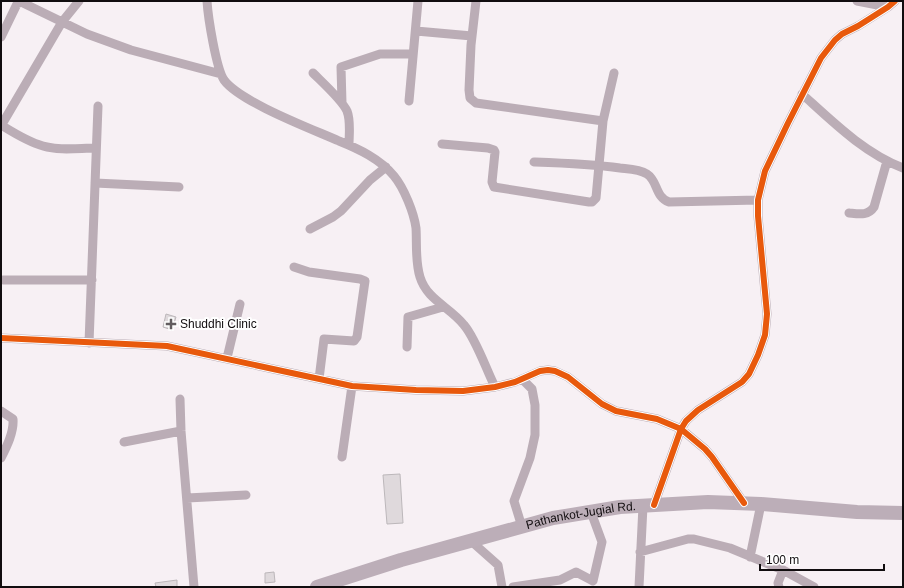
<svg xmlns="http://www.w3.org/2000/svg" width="904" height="588" viewBox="0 0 904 588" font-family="Helvetica,sans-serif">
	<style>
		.building { fill: #dfd9dc; stroke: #bcb7ba }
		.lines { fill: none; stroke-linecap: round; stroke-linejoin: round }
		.street { stroke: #bbadb6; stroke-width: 9 }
		.primary { stroke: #bcaeb8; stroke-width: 14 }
		.cycleway-casing { stroke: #fff; stroke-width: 8 }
		.cycleway { stroke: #e8590c; stroke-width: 6 }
		.poi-dot { fill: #625c5f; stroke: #fff; stroke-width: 1.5 }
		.labels { text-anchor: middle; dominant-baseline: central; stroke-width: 4; stroke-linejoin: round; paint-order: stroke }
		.poi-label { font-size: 12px; fill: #110d0f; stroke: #fff; text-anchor: start }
		.street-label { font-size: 12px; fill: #110d0f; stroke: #fff }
	</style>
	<rect width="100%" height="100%" fill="#f7f0f4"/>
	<path class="building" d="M166,314L176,317L172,330L163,327Z
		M400,474L403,523L387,524L383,475Z
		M274,572L275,582L265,583V573Z
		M177,580V587H156L155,583Z"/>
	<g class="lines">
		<path class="street" d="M207,1C208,17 216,68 224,80C240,102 312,129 339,141C359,149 380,159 394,176C404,188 414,213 416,228C417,244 415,261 420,277C427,300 450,307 464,325C476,339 486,369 495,387
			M857,1L888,7
			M416,31L472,36
			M1,37L17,4L21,2L87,34L131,50L221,74
			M313,73C322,82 342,100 347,111C351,121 349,134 349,145
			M802,94C833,122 864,153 903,168
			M409,101L418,1
			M342,103L341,67L380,54H413
			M603,121L614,73
			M1,125C14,133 28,142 43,146C60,151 79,148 96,148
			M1,126L62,22L79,1
			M442,144L488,148L494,150L495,152L492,182L494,187L589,202H592L596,198L603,121L476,103L470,98L469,90L471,45L476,1
			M534,162C562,163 591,164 620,168C629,169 639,169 647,174C658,181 655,197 669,202L758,200
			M95,183L179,187
			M849,213C859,214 868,216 874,207L887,161
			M310,229L333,217L341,211L370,180L386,167
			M294,267L309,272L360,279L365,281L357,337L354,341L324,339L319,379
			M3,280H92
			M1,338L167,346L352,386L416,390L463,391L495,387L515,382L540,371L548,370L555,371L568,377L602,404L616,411L657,419L681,429L705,449L712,457L744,503
			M89,343L98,106
			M407,347L408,317L443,307
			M227,358L240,304
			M180,399L181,431L194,587
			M1,411L13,419C14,432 7,446 1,458
			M124,442L181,431
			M342,457L352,386
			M187,498L246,495
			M654,505L681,429L686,421L698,410L742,382L749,374L758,355L765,335L767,314L758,216V200L765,171L788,123L821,58L835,40L842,34L858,26L888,7L895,1
			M522,527L514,501L530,458L535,435V405L532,389L522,379
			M471,541L498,565L502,587
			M640,552L688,539H694L730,548L783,570L778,583L779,587
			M750,557L761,504
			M783,570L814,587
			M513,587L560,580L576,572L593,581L602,542L591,512
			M639,587L643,506"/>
		<path class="primary" id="s1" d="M317,587L401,560L553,518L620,507L708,502L761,504L857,512L903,513"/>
		<defs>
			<path id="cycleway" d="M1,338L167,346L352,386L416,390L463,391L495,387L515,382L540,371L548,370L555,371L568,377L602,404L616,411L657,419L681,429L705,449L712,457L744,503
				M654,505L681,429L686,421L698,410L742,382L749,374L758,355L765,335L767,314L758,216V200L765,171L788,123L821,58L835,40L842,34L858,26L888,7L895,1"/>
		</defs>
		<use href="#cycleway" class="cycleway-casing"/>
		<use href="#cycleway" class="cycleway"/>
	</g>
	<path class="poi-dot" d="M169 318h4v4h4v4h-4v4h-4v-4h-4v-4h4z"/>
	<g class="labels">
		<g class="poi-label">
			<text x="180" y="324">Shuddhi Clinic</text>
		</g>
		<g class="street-label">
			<text stroke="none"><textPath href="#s1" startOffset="274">Pathankot-Jugial Rd.</textPath></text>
		</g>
	</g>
	<rect width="904" height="588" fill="none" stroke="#110d0f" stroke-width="4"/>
	<path d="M760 564v6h124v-6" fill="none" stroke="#110d0f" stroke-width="2"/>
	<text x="766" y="564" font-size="12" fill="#110d0f" stroke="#ffffff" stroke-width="3" paint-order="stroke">100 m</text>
</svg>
